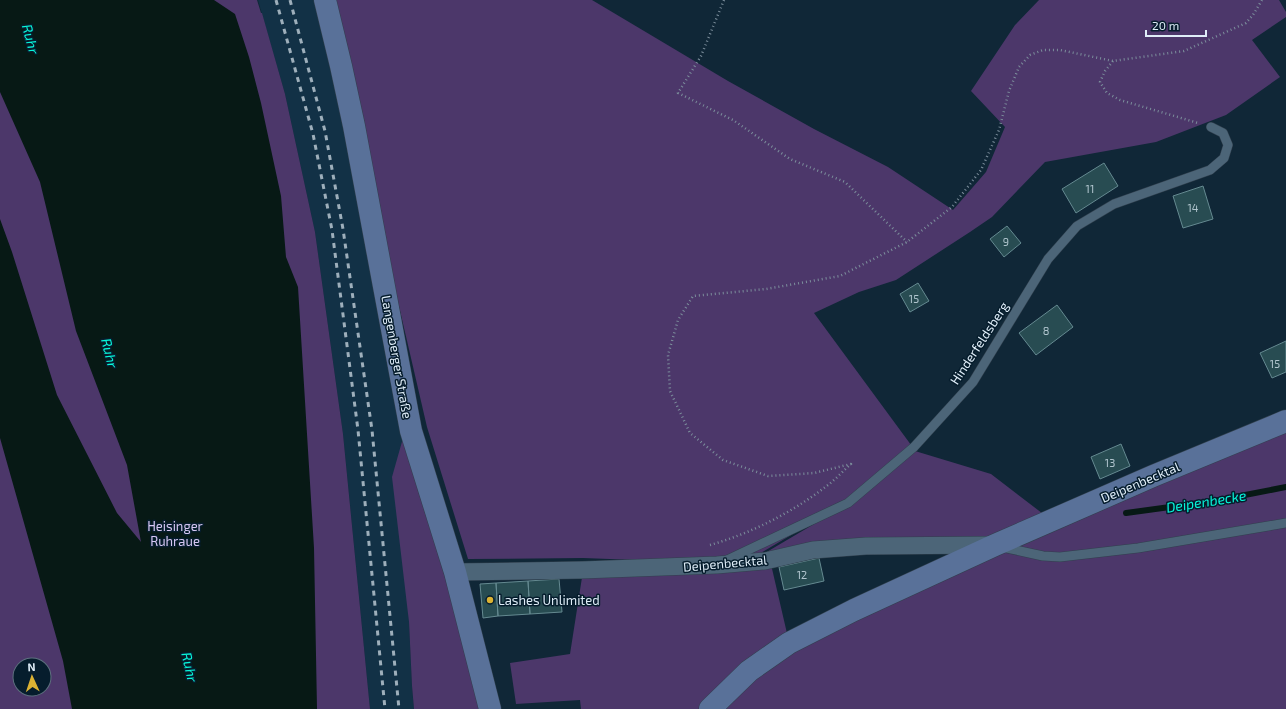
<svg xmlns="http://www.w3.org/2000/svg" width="1286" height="709" viewBox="0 0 1286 709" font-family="'Exo 2',sans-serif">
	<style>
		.built { fill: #123146 }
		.green { fill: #4c376a; fill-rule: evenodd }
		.water { fill: #071915 }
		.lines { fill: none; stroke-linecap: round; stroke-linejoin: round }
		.stream { stroke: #071915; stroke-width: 6 }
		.building { fill: #284c52; stroke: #658a91 }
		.lane-casing { stroke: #31404e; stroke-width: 10 }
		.street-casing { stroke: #31404e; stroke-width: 18 }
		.secondary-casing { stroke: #31404e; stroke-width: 23 }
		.path { stroke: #7c8e9c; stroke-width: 2.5; stroke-dasharray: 1 3; stroke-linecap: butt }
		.lane { stroke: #4c6578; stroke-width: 9 }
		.street { stroke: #4c6578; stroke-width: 17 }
		.secondary { stroke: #597199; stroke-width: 22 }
		.rail { stroke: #9eafbb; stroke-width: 3; stroke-dasharray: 5 5; stroke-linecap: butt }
		.poi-dot { fill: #dbb233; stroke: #061d2d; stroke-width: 1.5 }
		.labels { text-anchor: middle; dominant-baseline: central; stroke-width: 3; stroke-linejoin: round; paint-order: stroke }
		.number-label { font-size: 11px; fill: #b1c5ce }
		.street-label { font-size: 13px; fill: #dfedf8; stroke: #061d2d }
		.park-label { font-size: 13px; fill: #d7c8f4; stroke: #061d2d }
		.poi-label { font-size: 13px; fill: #dfedf8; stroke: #061d2d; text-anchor: start }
		.water-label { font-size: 14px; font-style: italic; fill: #08f6da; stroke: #061d2d }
	</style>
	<rect width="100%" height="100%" fill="#102737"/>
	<path class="built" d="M258,0H321L405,431L409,622L412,686L414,709H370L343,434L315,232L285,94Z"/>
	<path class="green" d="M0,0H257L261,13H262L285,94L315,232L343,434L370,709H0ZM20,665H44V689H20Z
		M328,0H592L728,81L814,129L888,167L953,210L986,172L1005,127L971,91L1015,25L1039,0H1279L1286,12V17L1252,40L1280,77L1226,115L1156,142L1045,162L992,217L970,232L896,280L859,292L814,313L914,449L847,502L742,564L583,558L468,559L427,427Z
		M1286,423V709H712L790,643Z
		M405,431L481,709H414L412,686L409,622L392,477Z
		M915,451L991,474L1051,520L983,550L928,544L748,563L848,504Z
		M770,560L789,642L709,709H581L580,700L516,704L510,663L570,654L583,571Z"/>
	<path class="water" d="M0,0H214L235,14L249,57L261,103L281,196L286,257L298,287L314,548L317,709H72L63,661L0,438V219L12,252L57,395L117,513L141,542L127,465L76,331L40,182L0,92Z"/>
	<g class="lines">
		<path class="stream" d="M1126,513L1214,501L1286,487"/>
	</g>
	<path class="building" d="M1104,163L1118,186L1076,213L1062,189Z
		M1203,186L1213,219L1183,228L1173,196Z
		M1007,226L1021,243L1004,257L990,239Z
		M918,283L929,301L910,312L900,294Z
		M1057,305L1073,327L1036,355L1019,333Z
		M1286,341V372L1272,378L1260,353Z
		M1121,444L1130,466L1100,479L1091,457Z
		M819,558L824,581L784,590L779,567Z
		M559,579L562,612L530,614L528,581Z
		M528,581L530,614L498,616L496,583Z
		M496,583L498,616L483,618L480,584Z"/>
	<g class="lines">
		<defs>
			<path id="lane" d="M1002,547L1043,556L1060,557L1138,548L1286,523
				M727,560L848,503L914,447L973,382L1048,259L1077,226L1114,204L1210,170L1224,158L1228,145L1223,133L1211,127"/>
			<path id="street" d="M455,572L582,570L717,565L765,561L813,550L866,546L991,545"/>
			<path id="secondary" d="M325,0L341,66L354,126L411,431L455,572L490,709
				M710,709L749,671L789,643L854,610L995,545L1153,476L1286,421"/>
		</defs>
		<use href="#lane" class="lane-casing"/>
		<use href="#street" class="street-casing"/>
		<use href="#secondary" class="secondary-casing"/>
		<path class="path" d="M724,0L701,56L678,93L733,120L790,159L845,182L907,242
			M1113,61L1105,71L1100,82L1107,93L1120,100L1198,123
			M710,545C752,533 793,512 828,485C836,479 843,471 851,464L814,473L768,476L723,460L690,433L670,391L668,355L678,320L693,296L766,289L840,276L907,242L952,207L981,170L999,130L1009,91L1019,67L1030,55L1043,50H1060L1113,61L1184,51L1246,23L1253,15L1262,0"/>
		<use href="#lane" class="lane"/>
		<use href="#street" class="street"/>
		<use href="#secondary" class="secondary"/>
		<path class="rail" d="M276,0L313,134L332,230L358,430L385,709
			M290,0L325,131L343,229L372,430L399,709"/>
	</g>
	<circle class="poi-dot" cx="490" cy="600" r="4"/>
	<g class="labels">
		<g class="number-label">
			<text x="1090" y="188">11</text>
			<text x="1193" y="207">14</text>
			<text x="1006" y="241">9</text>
			<text x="914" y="298">15</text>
			<text x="1046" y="330">8</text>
			<text x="1275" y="363">15</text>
			<text x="1110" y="462">13</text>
			<text x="802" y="574">12</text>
		</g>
		<g class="street-label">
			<text transform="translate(979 343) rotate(-57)">Hinderfeldsberg</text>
			<text transform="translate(397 357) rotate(80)">Langenberger Straße</text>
			<text transform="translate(1140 482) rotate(-23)">Deipenbecktal</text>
			<text transform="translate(725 563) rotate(-5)">Deipenbecktal</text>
		</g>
		<g class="park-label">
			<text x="175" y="526">Heisinger<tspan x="175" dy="15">Ruhraue</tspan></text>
		</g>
		<g class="poi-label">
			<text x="498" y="600">Lashes Unlimited</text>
		</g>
		<g class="water-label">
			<text transform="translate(31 39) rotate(75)">Ruhr</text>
			<text transform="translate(110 353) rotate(76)">Ruhr</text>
			<text transform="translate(1206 501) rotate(-9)">Deipenbecke</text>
			<text transform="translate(190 667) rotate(77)">Ruhr</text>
		</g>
	</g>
	<g transform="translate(32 677) rotate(357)"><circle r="19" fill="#061d2d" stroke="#5d707e"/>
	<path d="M0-3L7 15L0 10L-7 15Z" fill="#dbb233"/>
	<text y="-6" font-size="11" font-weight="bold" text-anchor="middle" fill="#dfedf8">N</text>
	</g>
	<path d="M1146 30v6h60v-6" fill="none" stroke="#dfedf8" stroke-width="2"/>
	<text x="1152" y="30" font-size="12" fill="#dfedf8" stroke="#061d2d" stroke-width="3" paint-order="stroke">20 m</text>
</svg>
